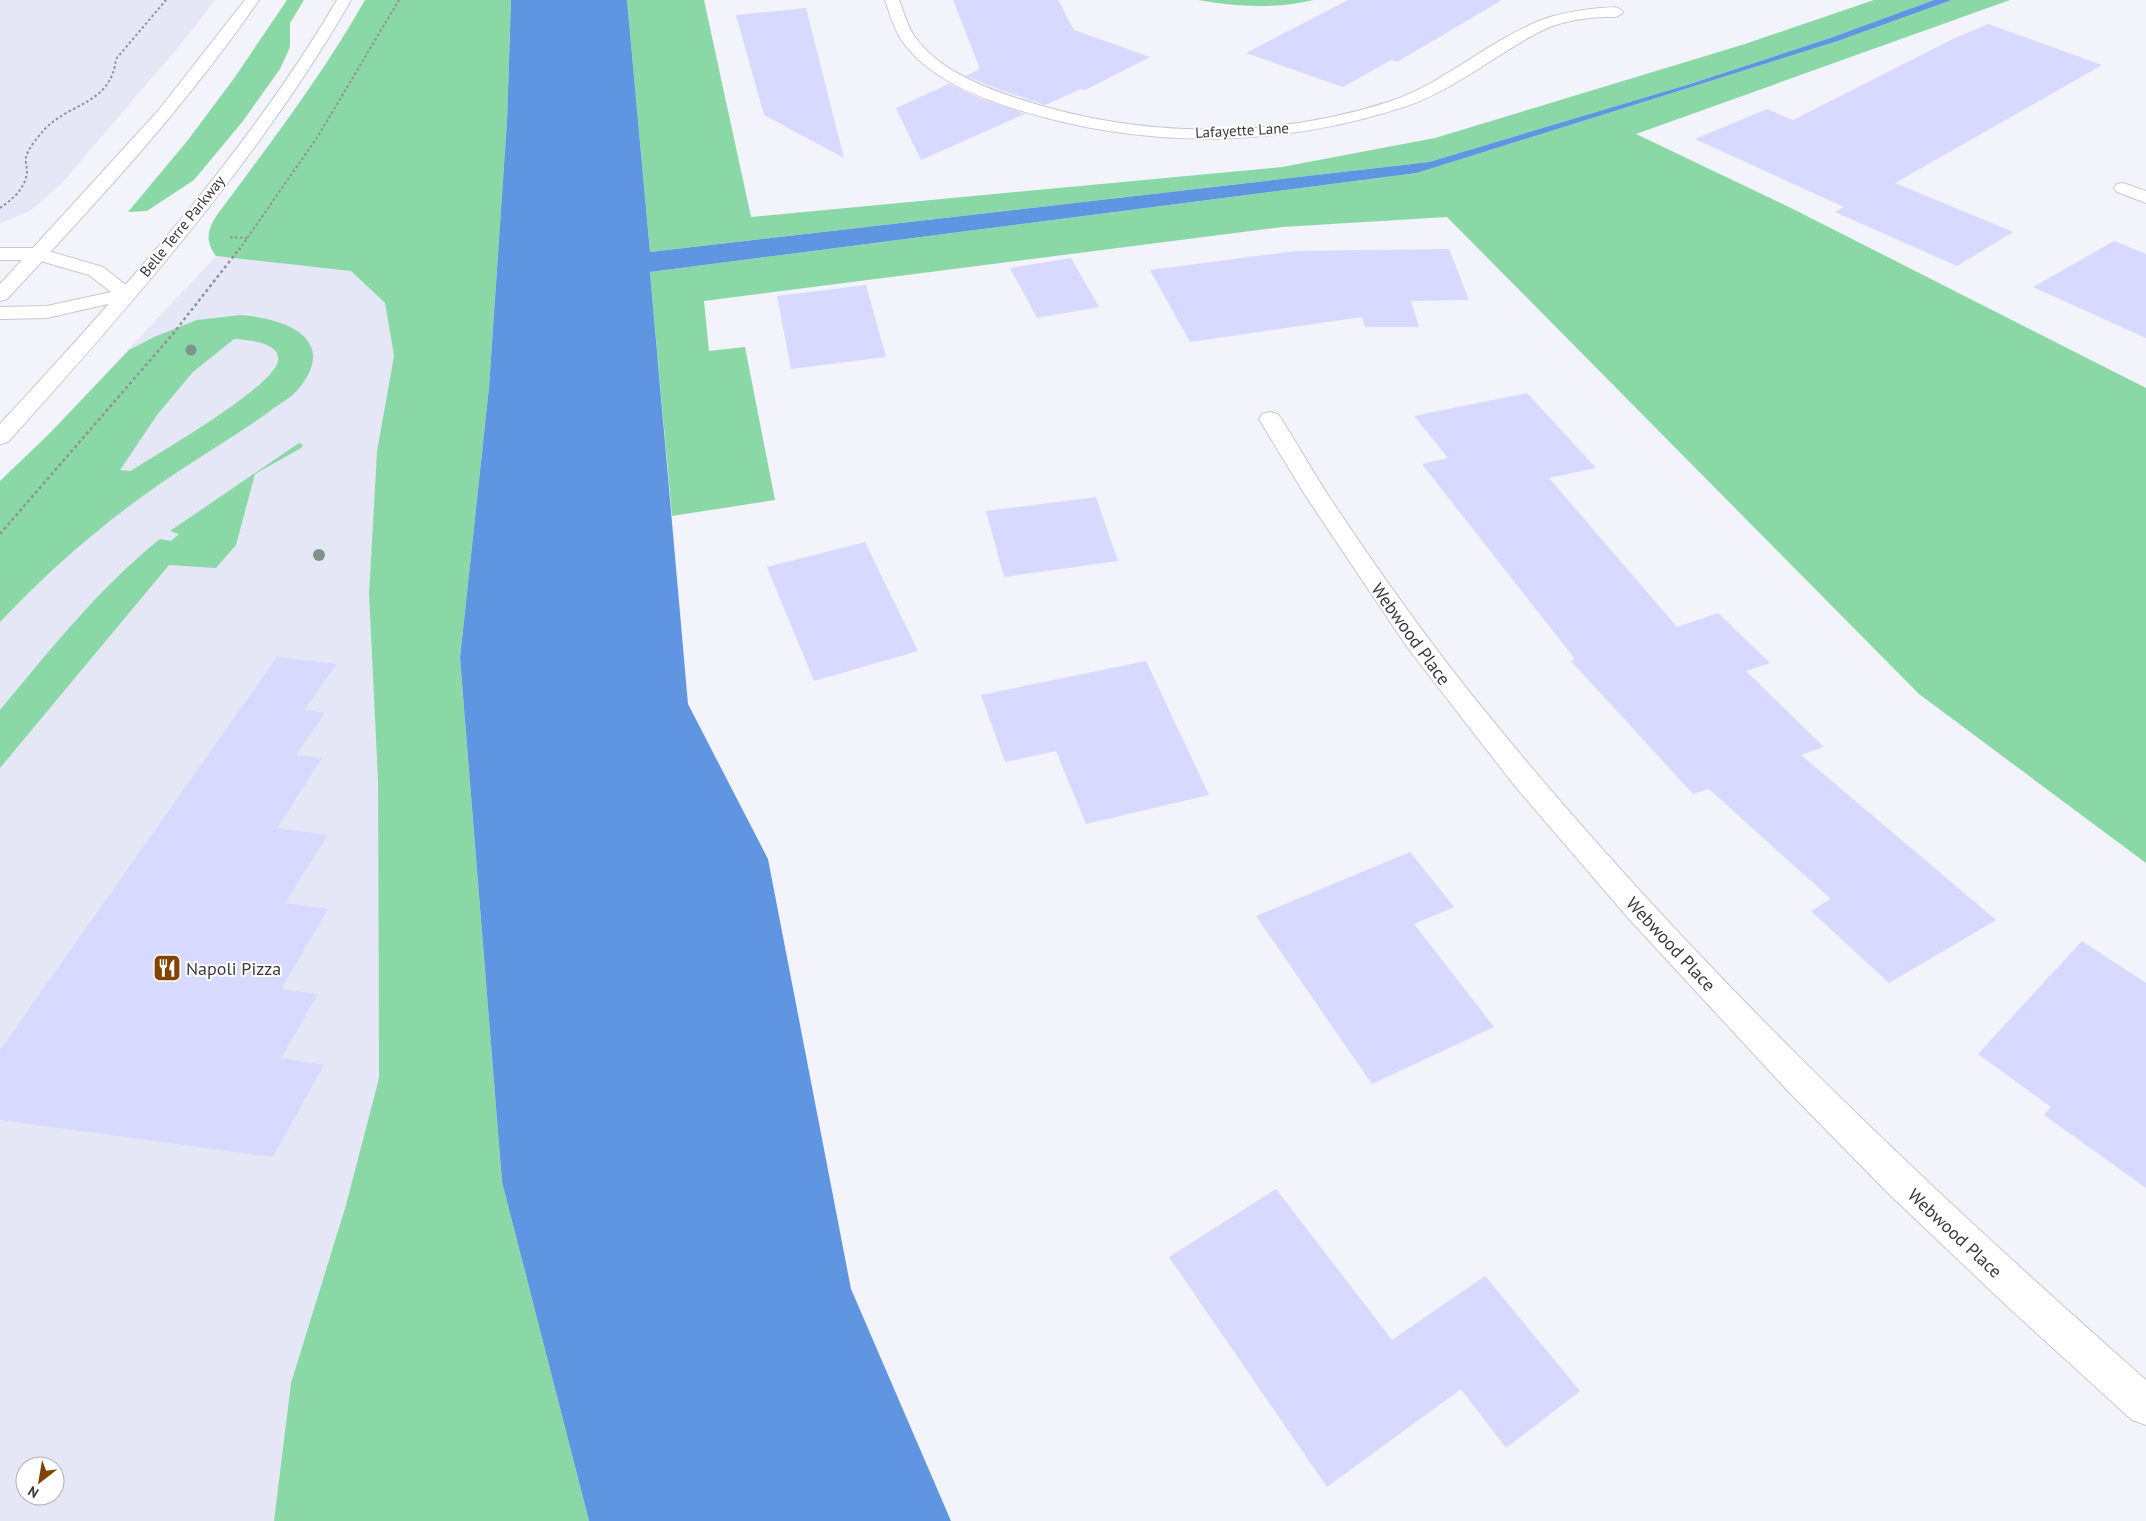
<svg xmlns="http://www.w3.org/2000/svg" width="2146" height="1521" viewBox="0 0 2146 1521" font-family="'PT Sans',sans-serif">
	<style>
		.built { fill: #e6e7f6; fill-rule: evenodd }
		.green { fill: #8ad8a6; fill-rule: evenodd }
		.water { fill: #6096e1 }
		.building { fill: #d7d9fe }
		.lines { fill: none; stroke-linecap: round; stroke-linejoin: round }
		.minor-casing { stroke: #c7c8cf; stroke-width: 2 }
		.tertiary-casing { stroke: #c7c8cf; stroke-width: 2 }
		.secondary-casing { stroke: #c7c8cf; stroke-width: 2 }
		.path-far1 { stroke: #919196; stroke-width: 2; stroke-dasharray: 2.5 2.5; stroke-linecap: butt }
		.path { stroke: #919196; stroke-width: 2.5; stroke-dasharray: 3 3; stroke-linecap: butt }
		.minor { fill: #fff; fill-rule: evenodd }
		.tertiary { fill: #fff; fill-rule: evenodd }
		.secondary { fill: #fff; fill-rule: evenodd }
		.tree { fill: #7e948b }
		.labels { text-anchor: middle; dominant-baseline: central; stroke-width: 4; stroke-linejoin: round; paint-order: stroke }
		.far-street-label { font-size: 15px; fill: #39393c; stroke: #fff }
		.street-label { font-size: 18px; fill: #39393c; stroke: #fff }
		.poi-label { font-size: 18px; fill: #39393c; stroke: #fff; text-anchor: start }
	</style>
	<rect width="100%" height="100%" fill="#f3f3fb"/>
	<path class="built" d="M0,0H215L186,38L61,184L30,211L0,223Z
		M216,256L351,271L385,303L394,356L377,451L369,594L378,781L379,1078L346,1205L291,1383L274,1521H0V481L50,433ZM25,1466H55V1496H25Z"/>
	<path class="green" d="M287,0H304L290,23V47L280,69L243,121L194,180L147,211L128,212L188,140L235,77Z
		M365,0H511L507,121L489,387L460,658L502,1182L589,1521H274L291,1383L346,1205L379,1078L378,781L369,594L377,451L394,356L385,303L351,271L216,256C205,241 207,230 217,215C269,145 322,76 365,0Z
		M627,0H704L751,217L1282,167L1435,138L1745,44L1874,0H1934L1830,38L1690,84L1429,162L650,252Z
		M1198,0H1314C1275,9 1238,7 1198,0Z
		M1952,0H2010L1636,134L1789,207L2146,388V863L1919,694L1447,217L1282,227L704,301L709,351L745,347L775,500L672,516L650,272L1417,173L1838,41Z
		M241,315C282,318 339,337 300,387C293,397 279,404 270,411C240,433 207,452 176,473C110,517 54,565 0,622V481L50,433L129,350L154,337L197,320ZM234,339C247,340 281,342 278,361C274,387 157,454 131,471L120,470L157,415L193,372Z
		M299,443L303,445L301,448L255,474L236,545L216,568L169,565L0,768V710C50,650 99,588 160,539L171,541L179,534L170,531Z"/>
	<path class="water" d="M511,0H627L650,252L1429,162L1690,84L1830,38L1934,0H1952L1838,41L1417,173L650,272L688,704L768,859L851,1289L951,1521H589L502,1182L460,658L489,387L507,121Z"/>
	<path class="building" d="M953,0H1058L1074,30L1150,57L1085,90L1081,89L1045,105L1003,91L966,76L980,69Z
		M1348,0H1502L1397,62L1391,60L1343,87L1246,53Z
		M806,8L844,158L764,115L736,15Z
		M1988,24L2102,65L1895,183L2013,232L1957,266L1835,212L1844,207L1695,139L1767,109L1793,120L1955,38Z
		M949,84L979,98L1025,114L921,160L896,108Z
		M2114,241L2146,254V338L2033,287Z
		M1449,249L1469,300L1411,301L1419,327H1365L1362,317L1190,342L1150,270L1295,251Z
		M1071,258L1099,307L1037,318L1010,268Z
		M866,285L886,357L791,369L777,296Z
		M1527,393L1596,468L1549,478L1677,627L1718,613L1770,663L1746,671L1824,747L1801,755L1996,920L1889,983L1811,911L1831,899L1709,789L1693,794L1571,661L1575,659L1422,464L1448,458L1414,416Z
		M1096,497L1118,561L1004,577L986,511Z
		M865,542L918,651L814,681L767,567Z
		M277,657L337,664L304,710L325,713L296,755L322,758L277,828L328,835L285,903L328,909L281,989L318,994L281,1058L324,1065L273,1157L0,1120V1050Z
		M1146,661L1209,795L1086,824L1056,751L1005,762L981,695Z
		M1410,852L1454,907L1414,924L1494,1027L1372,1084L1256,916Z
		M2082,941L2146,983V1188L2044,1115L2051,1107L1978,1054Z
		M1276,1189L1392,1340L1485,1276L1580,1391L1506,1448L1461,1389L1327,1487L1169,1257Z"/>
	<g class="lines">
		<defs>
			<path id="minor" d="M885,0H899C904,12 907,26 915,37C938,69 980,86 1016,98C1136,138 1270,141 1391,101C1444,83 1487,42 1539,21C1558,13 1580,10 1601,8C1609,8 1618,5 1623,12C1619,18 1612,17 1605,17C1583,18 1561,21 1541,31C1494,55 1452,92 1401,108C1273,149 1137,149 1009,107C970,94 927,76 902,41C894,29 890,14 885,0Z
				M2123,183L2146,191V203L2117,192L2114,188L2117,184Z
				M1270,412L1278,414C1296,441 1312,471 1330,498C1377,569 1426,638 1480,705C1679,951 1909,1171 2146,1380V1425L2132,1420L2009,1308L1888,1193L1787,1090L1629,919L1514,785L1407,647L1305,495L1259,419L1262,414Z"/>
			<path id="tertiary" d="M0,248H38L103,267L137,294L134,298L47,318L0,319V307L47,306L111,292L89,275L37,260H0Z"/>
			<path id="secondary" d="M245,0H259C185,108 96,203 7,299L0,301V284L157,112Z
				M337,0H351C260,159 130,306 8,442L0,444V424C119,295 248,152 337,0Z"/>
		</defs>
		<use href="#minor" class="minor-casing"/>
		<use href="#tertiary" class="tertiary-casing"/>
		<use href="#secondary" class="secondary-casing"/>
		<path class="path-far1" d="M0,208C13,199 25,189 27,172C27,167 25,161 26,157C28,149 37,138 43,131C69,102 111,105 116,59L166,0
			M230,237L247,238
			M239,250L318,136L399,0"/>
		<path class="path" d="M0,534L172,335L240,248"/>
		<use href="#minor" class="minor"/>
		<use href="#tertiary" class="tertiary"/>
		<use href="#secondary" class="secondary"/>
	</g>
	<g class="tree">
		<circle cx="191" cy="350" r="5.5"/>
		<circle cx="319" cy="555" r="6"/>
	</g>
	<defs>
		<symbol id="restaurant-square" viewBox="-11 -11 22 22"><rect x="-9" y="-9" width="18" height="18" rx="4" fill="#804400" stroke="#fff"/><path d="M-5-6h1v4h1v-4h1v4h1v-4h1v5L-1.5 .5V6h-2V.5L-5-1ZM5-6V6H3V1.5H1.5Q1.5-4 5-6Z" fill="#fff"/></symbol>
	</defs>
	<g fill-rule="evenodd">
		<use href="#restaurant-square" x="151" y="952" width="32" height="32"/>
	</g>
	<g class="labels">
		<g class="far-street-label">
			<text transform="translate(1242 130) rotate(-3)">Lafayette Lane</text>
			<text transform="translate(182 226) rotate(-51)">Belle Terre Parkway</text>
		</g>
		<g class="street-label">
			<text transform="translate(1411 634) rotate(54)">Webwood Place</text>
			<text transform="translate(1671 944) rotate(47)">Webwood Place</text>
			<text transform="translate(1955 1233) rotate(43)">Webwood Place</text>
		</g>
		<g class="poi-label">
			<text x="186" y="968">Napoli Pizza</text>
		</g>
	</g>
	<g transform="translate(40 1481) rotate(211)"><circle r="24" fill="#ffffff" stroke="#b0b0b1"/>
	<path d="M0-4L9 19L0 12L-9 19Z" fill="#804400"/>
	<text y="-8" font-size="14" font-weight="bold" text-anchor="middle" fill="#39393c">N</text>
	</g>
</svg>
